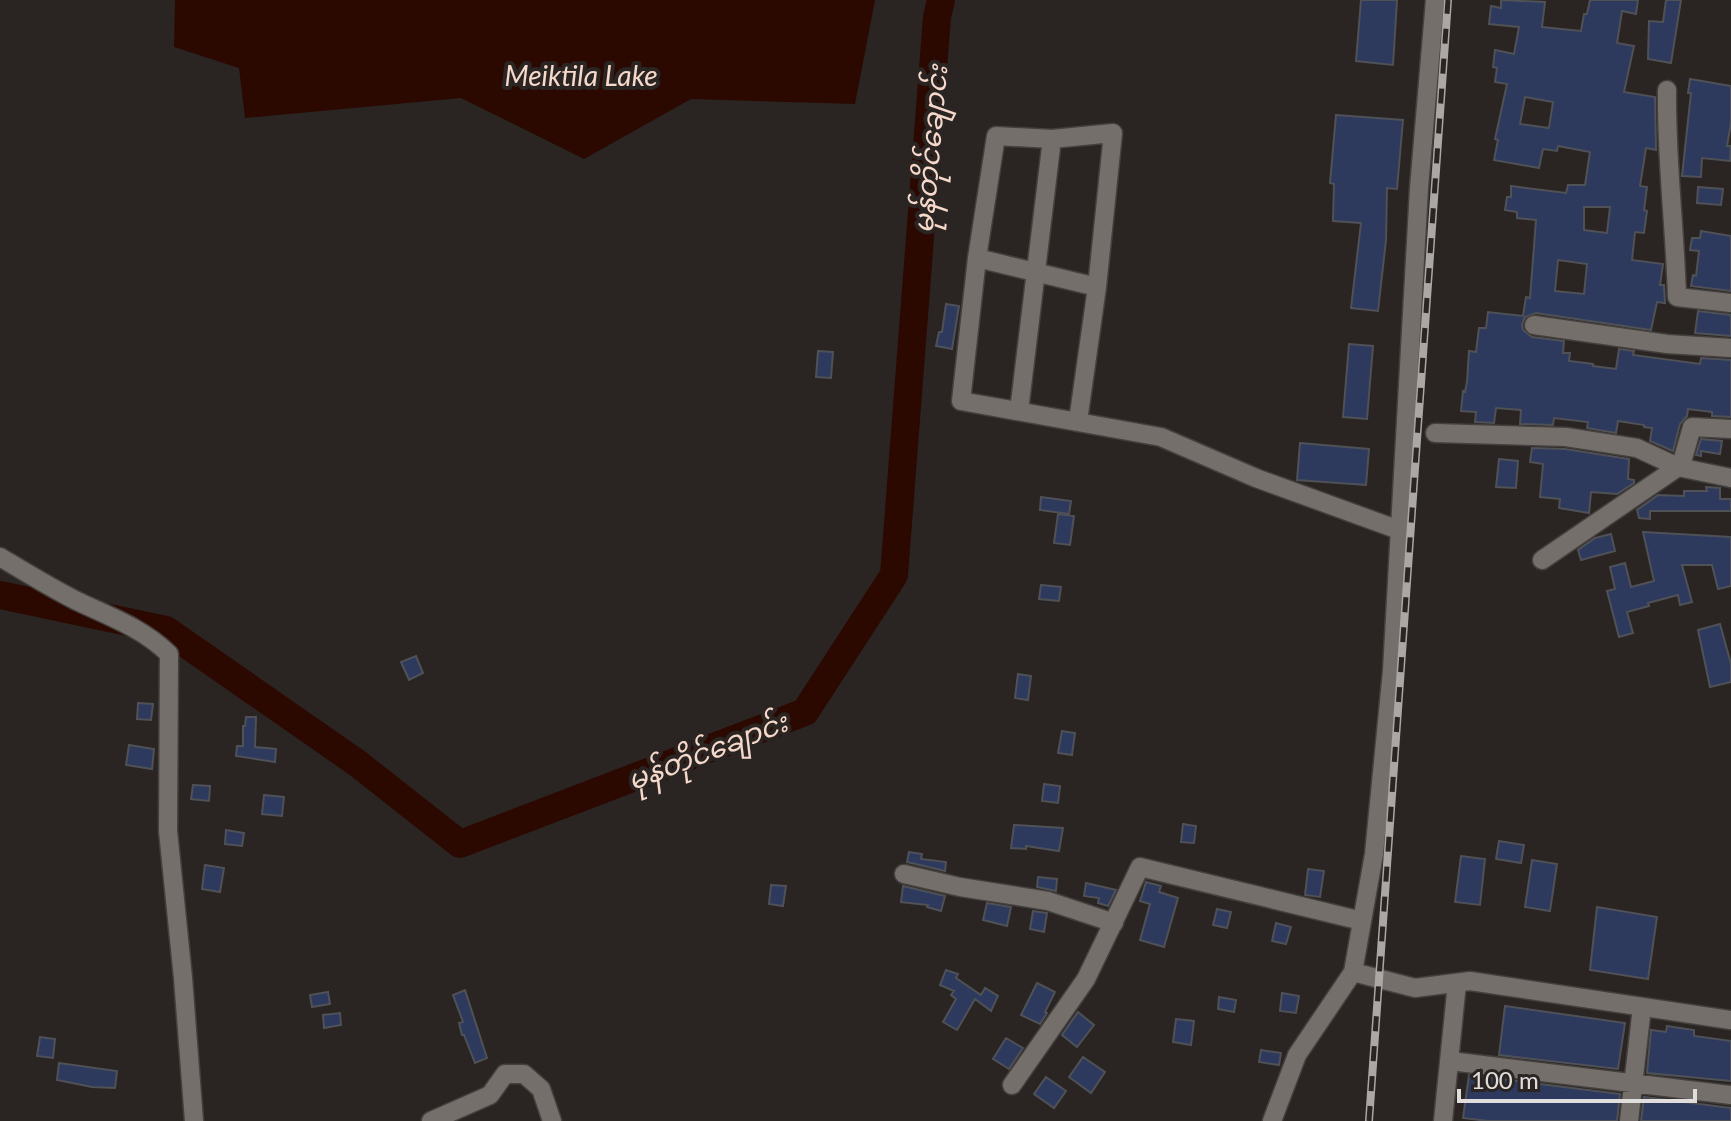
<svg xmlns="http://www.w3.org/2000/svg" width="1731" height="1121" viewBox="0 0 1731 1121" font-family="Lato,'Noto Sans Myanmar',sans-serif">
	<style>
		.water { fill: #2c0900 }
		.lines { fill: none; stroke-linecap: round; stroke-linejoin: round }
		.river { stroke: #2c0900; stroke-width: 28 }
		.building { fill: #2d3a5e; stroke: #4f5157; stroke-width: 2; fill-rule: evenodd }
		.minor-casing { stroke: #44403e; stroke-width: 21 }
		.minor { stroke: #756f6c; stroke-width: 18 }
		.rail-casing { stroke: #aba7a5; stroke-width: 8 }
		.rail { stroke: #2a2522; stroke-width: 5; stroke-dasharray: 15; stroke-linecap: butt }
		.labels { text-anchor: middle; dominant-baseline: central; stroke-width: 8; stroke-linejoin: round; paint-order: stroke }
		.water-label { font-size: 28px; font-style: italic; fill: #f6d9cb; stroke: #2a2522 }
	</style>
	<rect width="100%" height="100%" fill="#2a2522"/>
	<path class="water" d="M175,0H875L855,104L691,99L584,159L461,98L245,118L239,68L174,47Z"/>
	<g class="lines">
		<path class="river" d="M0,595L166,630L357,763L460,844L805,712L894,575L937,17L941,0"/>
	</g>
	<path class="building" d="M1361,0H1397L1393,65L1356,61Z
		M1501,0L1545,2L1542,27L1581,31L1584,14H1587L1590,0H1638L1636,14L1622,11L1617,43L1634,46L1624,92L1655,97L1656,150L1646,148L1640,186L1647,187L1644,210L1647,211L1644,233L1635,232L1632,260L1663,264L1660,285H1664L1665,303L1657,302L1651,330L1536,313L1525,317L1522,324L1523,330L1532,337L1564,341L1563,353H1570L1569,361L1593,364V366L1616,369L1619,349L1634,351L1633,355L1700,364L1701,358L1731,360V417L1712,416V412L1688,409L1687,416L1680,424L1673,451L1650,441L1652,428L1644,427V425L1618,421L1616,433L1587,428L1588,422L1554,418L1553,425L1520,424L1521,410L1496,408L1494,423L1475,422L1476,412L1461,411L1463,391L1465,392L1467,382L1469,351L1476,352L1479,328H1486L1488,312L1523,316L1526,297L1530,298L1536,220L1517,218V212L1505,210L1507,197H1511V186L1566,193L1568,185H1585L1590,152L1558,146L1557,151L1543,149L1539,168L1494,160L1498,140L1495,139L1507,84L1495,82L1497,68L1493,67L1495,50L1514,54L1519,27L1489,24L1491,6L1501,8ZM1525,97L1553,102L1549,128L1520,124ZM1584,207H1610L1607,233L1584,230ZM1558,260L1587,264L1584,294L1555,291Z
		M1666,0H1681L1671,63L1648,59L1649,21L1663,22Z
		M1690,79L1731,86V123L1727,146H1731L1730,161L1702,158L1701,177L1682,176L1691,93H1688Z
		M1336,115L1403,120L1397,189L1387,188L1386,240L1378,311L1351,308L1361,223L1333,221L1334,184L1330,183Z
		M1698,187L1723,189L1721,205L1697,203Z
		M1701,231L1731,236V291L1691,286L1693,275L1696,276L1699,251L1690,250L1692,238H1700Z
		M946,304L959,306L952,349L936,346L939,332H942Z
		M1698,311L1731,315V336L1695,333Z
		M1349,344L1373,346L1367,419L1343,417Z
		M818,351L833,352L831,378L816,377Z
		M1701,439L1722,441L1720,454L1701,451V456L1696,455Z
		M1300,443L1369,449L1366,485L1297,480Z
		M1532,448L1565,449L1629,459L1628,479L1634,480V483L1617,494L1591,492L1589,513L1559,508L1560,499L1540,497L1543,464L1530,462Z
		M1499,459L1518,461L1516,488L1496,487Z
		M1706,487L1720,488V499H1731V511H1650V519L1639,518L1637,510L1658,495L1684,496V491H1707Z
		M1041,497L1071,501L1069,514L1040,510Z
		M1058,514L1074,516L1070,545L1054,543Z
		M1643,532L1731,537V586L1718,589L1712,565H1682L1692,602L1680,605L1678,595L1648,603L1649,606L1627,612L1633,633L1619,637L1607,591L1615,589L1610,567L1625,563L1631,587L1654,581Z
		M1611,534L1615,551L1581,560L1578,550L1595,538Z
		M1041,585L1061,587L1059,601L1039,599Z
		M1720,624L1731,664V682L1710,687L1698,630Z
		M416,656L423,673L409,680L401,662Z
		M1018,674L1031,676L1028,700L1015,698Z
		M138,703L153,704L151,720L137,719Z
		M246,717H256L255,747L276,749L275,762L236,756L237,746H243V726H245Z
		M1062,731L1075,733L1072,755L1058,753Z
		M129,745L154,749L152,769L126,765Z
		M1044,784L1060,786L1058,803L1042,801Z
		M193,785L210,786L209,801L191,799Z
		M264,795L284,797L282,816L262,814Z
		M1183,824L1196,826L1194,843L1181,842Z
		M1014,825L1063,828L1059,851L1026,846V849L1011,848Z
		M226,830L244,833L242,846L225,844Z
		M1499,841L1524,845L1521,863L1496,859Z
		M909,852L922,854L921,859L946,862L945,871L907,862Z
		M1461,856L1485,859L1480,905L1455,902Z
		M1532,860L1557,864L1550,911L1525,907Z
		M205,865L224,868L220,892L202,889Z
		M1308,869L1324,871L1320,897L1305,895Z
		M1038,877L1057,879L1056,891L1037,887Z
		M1146,882L1161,886L1159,892L1178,898L1164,947L1140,940L1150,904L1140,901Z
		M1086,883L1116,890L1108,906L1098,903L1099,898L1084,896Z
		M771,885L786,886L783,906L769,904Z
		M903,886L945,896L941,911L927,907L928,905L901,902Z
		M987,903L1011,907L1007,926L983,920Z
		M1597,907L1657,917L1648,979L1590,970Z
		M1217,909L1231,912L1227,928L1213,925Z
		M1033,911L1047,913L1044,932L1030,929Z
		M1276,923L1291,927L1286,944L1272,941Z
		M946,970L958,974L956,978L981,995L985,988L998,996L991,1011L975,999L957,1030L943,1022L956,999L951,995L954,991L940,985Z
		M1037,983L1055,992L1045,1012L1047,1013L1040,1024L1021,1015Z
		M465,990L487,1058L475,1063L464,1035H462L459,1023L463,1022L453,995Z
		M328,992L330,1004L312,1007L310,995Z
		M1282,993L1299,996L1296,1013L1280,1011Z
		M1219,997L1236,1000L1234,1012L1218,1009Z
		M1505,1006L1625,1023L1618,1069L1499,1055Z
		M1078,1012L1094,1025L1077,1047L1062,1035Z
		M340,1013L341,1025L324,1028L323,1015Z
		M1176,1019L1194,1021L1191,1045L1173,1042Z
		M1667,1026L1694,1030V1036L1731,1041V1081L1647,1073L1651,1030L1666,1032Z
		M40,1037L55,1039L53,1058L37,1056Z
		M1006,1038L1023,1048L1009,1069L993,1059Z
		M1261,1050L1281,1053L1279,1065L1259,1062Z
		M1083,1057L1105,1072L1091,1093L1069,1077Z
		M59,1063L117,1071L115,1088L92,1087L57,1080Z
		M1469,1075L1620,1094L1617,1121H1488L1463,1118Z
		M1046,1077L1066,1091L1054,1108L1034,1094Z
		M1644,1097L1731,1108V1121H1641Z"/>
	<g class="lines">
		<defs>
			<path id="minor" d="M1667,90C1666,159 1675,228 1677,297L1731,303
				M977,258L1097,287L1078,421
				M1097,287L1113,133L1052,139L996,136L977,258L961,401L1161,437L1256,478L1399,530
				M1534,325L1667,344L1731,348
				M1019,411L1052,139
				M1435,433L1566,437L1637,448L1678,467L1731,478
				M0,557C25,572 51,588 77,601C111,617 142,628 169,654L168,831L183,978L194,1121
				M1542,560L1678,467L1682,462L1692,427L1731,429
				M904,874L960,887L1048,901L1114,923
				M1353,972L1374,854L1392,671L1419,188L1435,0
				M1450,1061L1731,1095
				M1012,1085L1086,979L1140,867L1362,921
				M431,1121L490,1095L505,1074H524L541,1089L552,1121
				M1272,1121L1297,1055L1353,972L1415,988L1470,981L1731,1020
				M1443,1121L1457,983
				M1629,1121L1642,1007"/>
		</defs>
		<use href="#minor" class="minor-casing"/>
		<use href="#minor" class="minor"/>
		<defs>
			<path id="rail" d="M1369,1121L1448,0"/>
		</defs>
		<use href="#rail" class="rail-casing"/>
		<use href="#rail" class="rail"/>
	</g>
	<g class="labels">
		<g class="water-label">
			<text x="581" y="75">Meiktila Lake</text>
			<text transform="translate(929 149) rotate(-85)">မုန်တိုင်ချောင်း</text>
			<text transform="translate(707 750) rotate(-21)">မုန်တိုင်ချောင်း</text>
		</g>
	</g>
	<path d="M1459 1089v12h236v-12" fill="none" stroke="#e1dddc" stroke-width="4"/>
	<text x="1471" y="1089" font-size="24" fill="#e1dddc" stroke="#2a2522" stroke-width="6" paint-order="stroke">100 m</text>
</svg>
